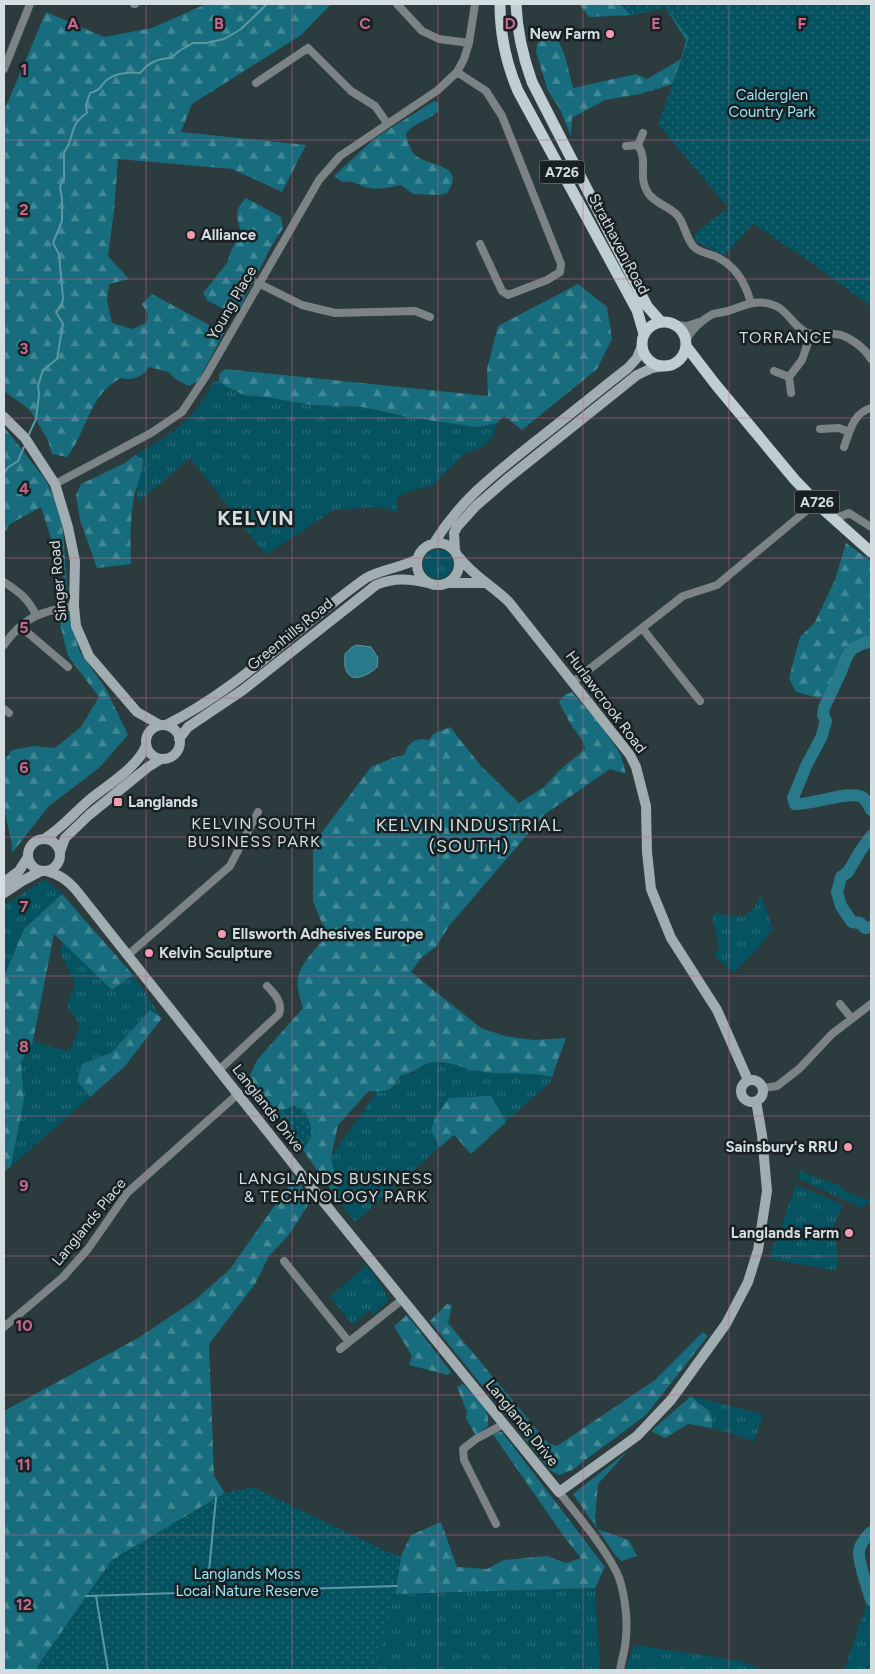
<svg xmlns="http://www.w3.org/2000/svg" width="875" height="1674" viewBox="0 0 875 1674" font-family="Figtree,sans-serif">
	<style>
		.grass { fill: url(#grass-tufts) }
		.forest { fill: url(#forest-firs) }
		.park { fill: url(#park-dots) }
		.water { fill: #28798a; stroke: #5c97a4 }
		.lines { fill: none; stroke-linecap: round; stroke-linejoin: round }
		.stream { stroke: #5c97a4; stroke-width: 2 }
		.river { stroke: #28798a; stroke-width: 12 }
		.street { stroke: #7b8385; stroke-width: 8 }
		.secondary { stroke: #a1adb0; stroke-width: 10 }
		.primary { stroke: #beced2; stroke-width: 11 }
		.grid { fill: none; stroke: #c96790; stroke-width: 1; stroke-opacity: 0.55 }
		.poi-dot { fill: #f29ab0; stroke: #192022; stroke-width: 2 }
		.labels { text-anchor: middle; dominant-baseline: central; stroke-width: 5; stroke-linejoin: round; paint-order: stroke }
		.shield { fill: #192022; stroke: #9ca4a7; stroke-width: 1 }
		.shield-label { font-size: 14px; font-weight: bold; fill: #d4dde0 }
		.poi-label { font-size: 15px; font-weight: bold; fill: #d4dde0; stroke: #192022; text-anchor: start }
		.park-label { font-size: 15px; fill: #99e4f5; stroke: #192022 }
		.street-label { font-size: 15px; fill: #d4dde0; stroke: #192022 }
		.neighbourhood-label { font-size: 16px; letter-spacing: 1px; fill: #d4dde0; stroke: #192022 }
		.quarter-label { font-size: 18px; letter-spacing: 1px; fill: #d4dde0; stroke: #192022 }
		.district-label { font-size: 20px; font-weight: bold; letter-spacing: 1px; fill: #d4dde0; stroke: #192022 }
		.grid-label { font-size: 16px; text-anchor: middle; font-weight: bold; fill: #c96790; stroke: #192022; stroke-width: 5; stroke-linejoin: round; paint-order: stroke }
	</style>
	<defs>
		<pattern id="grass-tufts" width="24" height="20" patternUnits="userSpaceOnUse" patternTransform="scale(1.25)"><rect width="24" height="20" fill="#055360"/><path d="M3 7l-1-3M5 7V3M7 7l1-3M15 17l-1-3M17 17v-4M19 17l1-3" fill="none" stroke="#296b76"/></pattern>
		<pattern id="forest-firs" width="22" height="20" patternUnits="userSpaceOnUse" patternTransform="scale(1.25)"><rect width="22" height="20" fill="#176d7d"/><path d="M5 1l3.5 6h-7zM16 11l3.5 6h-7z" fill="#438895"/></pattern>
		<pattern id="park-dots" width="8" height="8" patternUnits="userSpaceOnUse" patternTransform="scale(1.25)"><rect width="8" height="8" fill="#055360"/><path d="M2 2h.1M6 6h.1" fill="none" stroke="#296b76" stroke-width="1.8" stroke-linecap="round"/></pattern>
	</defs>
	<rect width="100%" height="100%" fill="#2b3b3e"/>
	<path class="grass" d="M219,381L227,387L244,395L265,397L312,405L363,407L412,418L478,427L497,423L494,435L484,446L464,454L433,485L410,491L398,497L396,503L398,513C372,502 360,510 334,510L266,555L190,458L137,503V481L143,466V459L135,455C171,435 195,420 213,382Z
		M423 564a15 15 0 1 1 30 0a15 15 0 1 1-30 0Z
		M46,880L62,894L24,929L4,976V906L40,882Z
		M761,895L773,929L757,949L733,973L714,955L719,948L712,916L713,913L743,917L755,907Z
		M63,941L112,990L133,975L162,1018L150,1010L111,1053L82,1064L77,1081L90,1097L11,1166L24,1099L21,1062L33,1041L69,1052L80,1025L67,1006L75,984L60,952Z
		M436,1061C451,1063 464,1068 478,1071C503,1076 528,1071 552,1077V1080L506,1122L491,1096L431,1131L440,1147L355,1222L341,1204L331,1157L377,1091L384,1092L401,1075L411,1074L423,1064Z
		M800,1170L817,1178L837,1184L845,1191L871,1201V1205L866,1203L863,1208L858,1206L797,1178Z
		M796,1185L843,1205L830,1234L835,1237L838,1257L837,1268L833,1270L769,1259Z
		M366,1265L380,1284L389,1300L373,1315L369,1310L353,1325L330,1297Z
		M691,1396L763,1414L754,1442L751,1440L712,1428C715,1407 703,1410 691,1396Z
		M595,1588L600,1670H375L395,1594Z
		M871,1591V1670H844L845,1668Z
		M634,1645L742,1661L762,1670H625Z"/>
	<path class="forest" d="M206,4H331L301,35L192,104L181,132L306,145L282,192L232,169L118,159L114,211L108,256L129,279L109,284L107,300L112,323L132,329L146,323L148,314L142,304L152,294L224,333L198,381L189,386L175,379L169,372L149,367C143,377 133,381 121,378C89,394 87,432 67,457L52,454L48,440L30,410L4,391V111L46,12L104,37L152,28Z
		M579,4H621L631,15L589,17Z
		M670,4H723L696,77L640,94L605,100L572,118L571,136L560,109L548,91L536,52L539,31L548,29L558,35L557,37L565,56L573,88L636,74L647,79L681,59L686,40L667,10Z
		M434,101L438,103L439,110C429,121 415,122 406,133C407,141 410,149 415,155C428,167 468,164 447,193L439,195L413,194L401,185C391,187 379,190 369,188C359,186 353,180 342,182L334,176L375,138Z
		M246,198L281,217L283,228L271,247L240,308L234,314L208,301L203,293L227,263L231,251L241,231C236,215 234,211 246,198Z
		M578,284L607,307L612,339L597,369L522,430L504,416L497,423L478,427L412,418L363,407L312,405L265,397L244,395L227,387L219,381V374L225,369L488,396L487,369L498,326Z
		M4,427L45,479L57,503L63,530L69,613L79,650L106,689L128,735L99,768L49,806L12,853V844L4,809V761L12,750L34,746L55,748L81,727L99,697L68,656L60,624L63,576L41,507L10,524L4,533Z
		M135,455L143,459C143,471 137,484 134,497C130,520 130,541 131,564L97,568L80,520L76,495L81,484L125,463Z
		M846,543L871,561V640H860L842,651L833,691L819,698L796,692L789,678L800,637L815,622L835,580Z
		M572,692L600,724L621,755L626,774L610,769L545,814L449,926L436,947L421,958L411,972L481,1028L505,1036L534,1040L566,1038L552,1077C528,1071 503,1076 478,1071C464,1069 451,1061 436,1062C421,1062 416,1074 401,1075C391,1092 388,1092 369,1091L338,1125L331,1157L341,1204L303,1150L310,1136L295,1106L283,1110L269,1111L257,1097L250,1075L257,1060L303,1008C301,1002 299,996 298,989C294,968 314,951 327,936L313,901V844L371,767L395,757L404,755C408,742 416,737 429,740L433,734L450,727L481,766L519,803L544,787L560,770L585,749L584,743L570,723L559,702L563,696Z
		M62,894L133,975L112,990L54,934L33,1041L21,1062L24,1099L11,1166L4,1172V976L24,929Z
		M150,1010L162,1018L125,1066L90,1097L77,1081L82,1064L111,1053Z
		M491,1096L506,1122L471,1154L454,1135L440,1147L431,1131L435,1118L449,1098Z
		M292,1174L310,1197L308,1205L288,1236L269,1256L255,1284L209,1344L214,1476L225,1493L112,1560L35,1670H4V1411L138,1338L195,1300L230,1269L287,1188Z
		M447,1304L452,1305L448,1323L548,1443L557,1446L655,1380L703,1332L708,1336L646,1415L572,1470L559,1475L550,1470L430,1321Z
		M407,1315L451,1372L448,1375L409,1365L412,1356L394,1326Z
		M463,1384C477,1399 490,1405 488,1426L476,1436L466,1418L467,1412L457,1387Z
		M691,1396C703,1410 715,1407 712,1428L688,1424L665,1438L651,1431Z
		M502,1432L605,1567L595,1588L395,1594L401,1556L411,1535L441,1522L457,1567L487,1569L504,1560L547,1556L566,1563L581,1558L565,1538L492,1433Z
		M628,1451L598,1484L595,1518L597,1529L629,1540L637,1556L622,1561L616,1556L573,1494Z"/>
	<path class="park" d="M620,4H871V306L797,253L753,224L725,255L697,243L693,235L728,208L658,124L689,38L666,8L631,15Z
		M295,1106C307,1109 313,1124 311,1136C309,1140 306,1146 303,1150L269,1111L283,1110Z
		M253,1487L388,1552L401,1556L395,1594L375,1670H35L112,1560L225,1493Z"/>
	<path class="water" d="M356,645L371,647L378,658L377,667C370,674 352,685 346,670C344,666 345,658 345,654L351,648Z"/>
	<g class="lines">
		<path class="stream" d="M29,434L36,419L39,395L38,386L43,370L57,359L63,324L56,312L62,305L63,298L59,254L53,243L62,221V200L60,186L64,180V152C76,138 67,126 87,113L86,105L90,93C104,89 99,85 108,79C117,73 130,72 140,73C149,62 157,59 171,58L179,51L193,43H206L224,39L231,35L241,29L267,4
			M4,474L7,468L18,461L24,447
			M207,1592L216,1498
			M86,1596L397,1586
			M96,1596L108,1670"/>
		<path class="river" d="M871,642L864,643L852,649L847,656L840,674L824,708L823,715L826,721L821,738L807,764L793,798L795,804C812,805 850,790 862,797C867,800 869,806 871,810
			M871,836L859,853L848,872L841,877L839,885L837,892L841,906L852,922L860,923L865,928L871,927
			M871,1532C866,1537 859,1545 859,1552C858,1562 868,1589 871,1600"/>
		<path class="street" d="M134,4H135
			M397,4L422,31L439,39L469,43
			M4,69L30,4
			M457,72L486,91L502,116L561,264L560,272L547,280L508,295L502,291L480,244
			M256,83L308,48L351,91L375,106L387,123
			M638,145L643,133
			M626,146L638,145C649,162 637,176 648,193C655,204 670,206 678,216C685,225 686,239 694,247C699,252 709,254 715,256C736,266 745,282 751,303
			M258,283L302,305L335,313L415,311L430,317
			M676,325L687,326L699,322
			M686,341C691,330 703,319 713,314C718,313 723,312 728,311C745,305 759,298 776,306C789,312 795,329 808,333C816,336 826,333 834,334C847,334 865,348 871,359
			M774,371L789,377L791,393
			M789,377L802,360L811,334
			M820,429L839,428L849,432
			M844,447C850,431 853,413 871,408
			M55,484L151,433L182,412L206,376L319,180L340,156L438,90L457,72L464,59L469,43L475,4
			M834,519L849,513L871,527
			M4,582C19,592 28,598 36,615
			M21,627L68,667
			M642,628L700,701
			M4,645C23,617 42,611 74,606
			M573,682L683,596L717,585L806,511
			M4,709L9,713
			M128,955L230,866L258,812
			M840,1004L852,1019
			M219,1070L279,1014C283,1003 275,994 267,986
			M763,1088L777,1086L799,1069L832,1034L871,1004
			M284,1261L349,1342
			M4,1327L63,1277L88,1249L127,1193L239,1093
			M340,1349L403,1299
			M559,1492C578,1516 602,1544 616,1571C624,1586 628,1619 626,1636C626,1647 622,1659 620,1670
			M496,1524L464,1460L463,1449L476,1439L504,1424"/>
		<path class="secondary" d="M4,417L25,438L55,484L68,527L75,561L74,606L76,626L89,656L137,712L160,725
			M417 564a21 21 0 1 1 42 0a21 21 0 1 1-42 0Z
			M434,543C461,499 496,473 536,441C567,417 597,392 628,368L637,358L642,346
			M455,550L454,533L457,527L476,506L507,479L637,375L652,368L664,366
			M459,557C473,576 493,586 509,602L630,755L636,767L646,806L647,852L651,889L671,938L717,1010L748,1080
			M448,583H485
			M166,725C241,688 298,626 366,578C382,569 401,568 417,559
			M146 742a17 17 0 1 1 34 0a17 17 0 1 1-34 0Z
			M179,739L188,727L243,690L376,585C395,577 410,579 429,583
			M44,839C61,829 73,814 88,801C106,786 137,768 146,746
			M28 855a16 16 0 1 1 32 0a16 16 0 1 1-32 0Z
			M60,852L65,838L89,815L148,767L161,759
			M46,871C59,874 67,880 76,890L313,1189L559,1492L637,1436L671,1400L726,1324L748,1282L758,1250L767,1191L762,1135L756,1101
			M4,882L19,871L28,857
			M4,893L22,881L41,871
			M741 1091a11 11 0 1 1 22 0a11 11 0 1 1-22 0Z"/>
		<path class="primary" d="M500,4C500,34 506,63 518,91L637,310L644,334
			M516,4C517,31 523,57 532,82L647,306L661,322
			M642 344a22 22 0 1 1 44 0a22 22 0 1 1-44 0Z
			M686,346L716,385L795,480L825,511L871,552"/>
	</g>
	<path class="grid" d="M146,4V1670M292,4V1670M438,4V1670M583,4V1670M729,4V1670M4,140H871M4,279H871M4,418H871M4,558H871M4,698H871M4,837H871M4,976H871M4,1116H871M4,1256H871M4,1395H871M4,1535H871"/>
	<g class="poi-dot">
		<circle cx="610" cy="34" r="5"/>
		<circle cx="191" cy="235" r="5"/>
		<rect x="113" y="797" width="10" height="10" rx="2.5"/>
		<circle cx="222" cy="934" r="5"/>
		<circle cx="149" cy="953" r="5"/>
		<circle cx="848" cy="1147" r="5"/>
		<circle cx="849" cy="1233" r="5"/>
	</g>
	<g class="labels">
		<g class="shield">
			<rect x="539.5" y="160.5" width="45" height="23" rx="4"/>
			<rect x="794.5" y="490.5" width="45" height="23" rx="4"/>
		</g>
		<g class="shield-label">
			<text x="562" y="172">A726</text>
			<text x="817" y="502">A726</text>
		</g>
		<g class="poi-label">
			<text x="600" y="34" text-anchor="end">New Farm</text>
			<text x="201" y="235">Alliance</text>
			<text x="128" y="802">Langlands</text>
			<text x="232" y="934">Ellsworth Adhesives Europe</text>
			<text x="159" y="953">Kelvin Sculpture</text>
			<text x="838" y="1147" text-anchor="end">Sainsbury's RRU</text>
			<text x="839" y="1233" text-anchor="end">Langlands Farm</text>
		</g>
		<g class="park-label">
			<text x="772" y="95">Calderglen<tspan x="772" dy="17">Country Park</tspan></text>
			<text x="247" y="1574">Langlands Moss<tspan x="247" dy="17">Local Nature Reserve</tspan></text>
		</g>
		<g class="street-label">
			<text transform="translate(619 244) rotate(62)">Strathaven Road</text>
			<text transform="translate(232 303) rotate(-60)">Young Place</text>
			<text transform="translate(58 581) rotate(-95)">Singer Road</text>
			<text transform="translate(290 634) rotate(-39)">Greenhills Road</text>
			<text transform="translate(606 702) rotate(53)">Hurlawcrook Road</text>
			<text transform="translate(268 1108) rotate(52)">Langlands Drive</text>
			<text transform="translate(89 1222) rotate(-51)">Langlands Place</text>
			<text transform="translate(522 1423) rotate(51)">Langlands Drive</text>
		</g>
		<g class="neighbourhood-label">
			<text x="786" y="337">TORRANCE</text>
			<text x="254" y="823">KELVIN SOUTH<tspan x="254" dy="18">BUSINESS PARK</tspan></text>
			<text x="336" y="1178">LANGLANDS BUSINESS<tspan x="336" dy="18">&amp; TECHNOLOGY PARK</tspan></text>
		</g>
		<g class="quarter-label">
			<text x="469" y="825">KELVIN INDUSTRIAL<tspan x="469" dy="21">(SOUTH)</tspan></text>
		</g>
		<g class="district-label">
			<text x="256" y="518">KELVIN</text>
		</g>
	</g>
	<g class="grid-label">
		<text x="73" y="29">A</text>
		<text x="219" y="29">B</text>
		<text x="365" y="29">C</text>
		<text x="510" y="29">D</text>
		<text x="656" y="29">E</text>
		<text x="802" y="29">F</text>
		<text x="24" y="75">1</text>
		<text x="24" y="215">2</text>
		<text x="24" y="354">3</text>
		<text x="24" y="494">4</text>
		<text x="24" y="633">5</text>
		<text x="24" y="773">6</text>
		<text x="24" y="912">7</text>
		<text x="24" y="1052">8</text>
		<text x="24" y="1191">9</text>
		<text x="24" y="1331">10</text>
		<text x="24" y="1470">11</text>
		<text x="24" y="1610">12</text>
	</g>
	<rect width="875" height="1674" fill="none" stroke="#d4dde0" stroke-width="10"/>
</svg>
